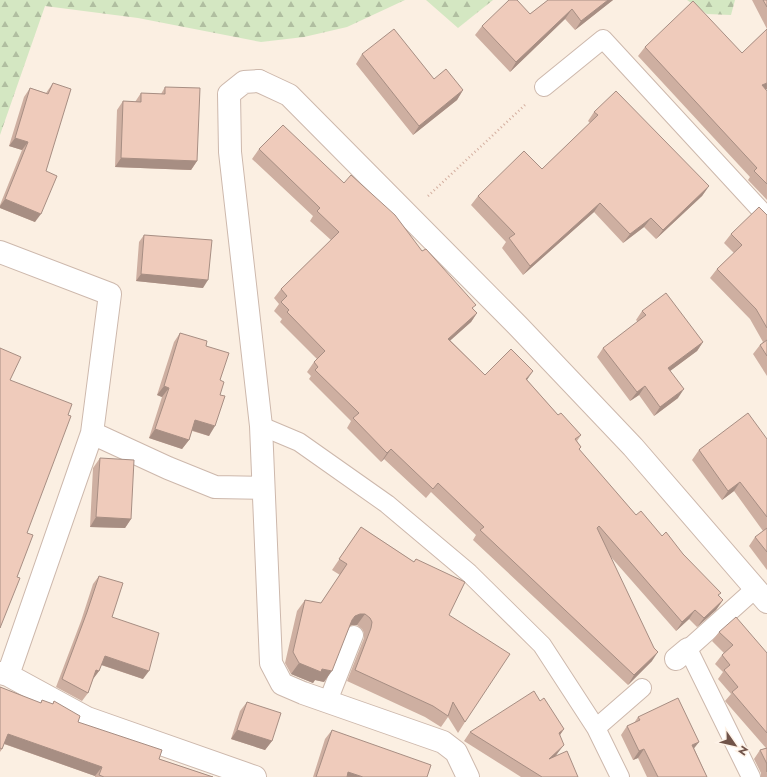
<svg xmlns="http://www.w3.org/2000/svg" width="767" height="777" viewBox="0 0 767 777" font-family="Jost,sans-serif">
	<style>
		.forest { fill: url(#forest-firs) }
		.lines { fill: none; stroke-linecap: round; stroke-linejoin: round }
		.service-casing { stroke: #cdb8ac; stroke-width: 20 }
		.minor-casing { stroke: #cdb8ac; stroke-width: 24 }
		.tertiary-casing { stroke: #cdb8ac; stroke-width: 24 }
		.path { stroke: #d3ae9f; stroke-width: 2.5; stroke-dasharray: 1 3; stroke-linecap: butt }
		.service { stroke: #fff; stroke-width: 18 }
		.minor { stroke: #fff; stroke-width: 22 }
		.tertiary { stroke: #fff; stroke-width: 22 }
		.wall { fill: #ceafa1 }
		.shaded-wall { fill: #a78e83 }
		.building { fill: #efcbbb; stroke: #a78e83 }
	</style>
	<defs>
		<pattern id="forest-firs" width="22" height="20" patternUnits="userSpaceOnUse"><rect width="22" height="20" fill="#d4e7c2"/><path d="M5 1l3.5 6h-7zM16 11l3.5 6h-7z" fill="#b0bea0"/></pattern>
	</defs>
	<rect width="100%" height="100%" fill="#fbefe2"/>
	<path class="forest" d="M0,0H405L347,27L304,37L261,42L138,18L45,6L0,135Z
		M426,0H493L458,28Z
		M687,0H735L731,15L707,14Z"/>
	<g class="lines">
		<defs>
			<path id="service" d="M544,87L603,39L767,217
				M261,426L299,442L387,504L469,573L542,645L596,728L642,688
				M328,701L354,635
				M596,728L620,777
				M751,777L688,649L755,589"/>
			<path id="minor" d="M259,81L244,82L229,94L230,152L261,426L271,663L282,684L303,693L443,742L456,752L468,777
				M0,252L110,294L92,433L8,675
				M92,433L168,468L215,487L263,488
				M676,659L688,649
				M0,673L8,675L87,718L255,777"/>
			<path id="tertiary" d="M259,81L289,95L519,327L633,447L767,602"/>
		</defs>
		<use href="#service" class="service-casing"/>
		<use href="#minor" class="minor-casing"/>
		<use href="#tertiary" class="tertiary-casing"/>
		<path class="path" d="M428,196L525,105"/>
		<use href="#service" class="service"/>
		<use href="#minor" class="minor"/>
		<use href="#tertiary" class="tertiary"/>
	</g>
	<path class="wall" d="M548,0H613L575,30L565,19L510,72L475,35L482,26L530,14Z
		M752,0H767V89H766L767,91V200L748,180L750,177L638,56L645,47L742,53L767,29Z
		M362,54L434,79L463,90L457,100L413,135L356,64Z
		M53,83L46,171L35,222L0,208V205L22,150L9,146L24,97L30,88L46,93Z
		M165,87L197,161L191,170L115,167L117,110L123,101L135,102L141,93L161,94Z
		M594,112L709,186L702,196L656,239L644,227L623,243L594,212L523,275L502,248L506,242L471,205L478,196L542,169L590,123L588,121Z
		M259,149L344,183L422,251L477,313L471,322L450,340L485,375L527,380L558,415L581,435L577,441L581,447L579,450L636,515L662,536L683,554L723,600L716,610L697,627L689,619L676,631L610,556L652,661L628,685L473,540L476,535L431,492L426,498L384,459L381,462L347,428L351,421L309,379L311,376L307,372L314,362L317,359L280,322L282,319L274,311L279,304L274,298L281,289L331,240L310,221L313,216L252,159Z
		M767,215V376L753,354L760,345L763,342L750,319L710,278L717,269L734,253L724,243L731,234Z
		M144,235L203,288L136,281L139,242Z
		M642,311L703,342L697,351L670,371L678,398L654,416L639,395L630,401L597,357L603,348L638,322L636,320Z
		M180,333L206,346L220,380V395L209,436L192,431L189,440L182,449L149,438L162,397L157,395L174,342Z
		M767,439V570L749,546L755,537L763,531L734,491L722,500L692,460L699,450Z
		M100,458L131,519L125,528L90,527L93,468Z
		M361,527L414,562L416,559L449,615L465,722L458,733L448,717L441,727L425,717L347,681L364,638V633L362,629L357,625H352L350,626L324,682L315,680L313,683L291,674L285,663L297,611L305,600L321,603L340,575L332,570Z
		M99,576L112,617L143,679L101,665L99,671L93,679L88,693L82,701L56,687L81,621L93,584Z
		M719,632L767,653V777H761V773L754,759L760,750L766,748L725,701L731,694L718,679L723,672L715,664L722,655L724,653L712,641Z
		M0,687L40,703L42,700L52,704L54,701L78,722L159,759L213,777H95V776L4,744L2,749L0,752Z
		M540,701L564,729L560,735L557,754L555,757L578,777H521L464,741L470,732Z
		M247,702L272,741L265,750L231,739L240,711Z
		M638,717L694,748L707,777H647L638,758L633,760L621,735L627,726L634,723Z
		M332,730L427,777H313L325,739Z"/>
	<path class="shaded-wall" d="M608,0H613L575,30L581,21Z
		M572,9L565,19L510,72L516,62Z
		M767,83V89L755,95L762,85Z
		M463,90L457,100L413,135L419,126Z
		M15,138L28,142L22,150L9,146Z
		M121,158L197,161L191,170L115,167Z
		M709,186L702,196L656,239L663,230Z
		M5,199L41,214L35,222L0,208V206Z
		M600,203L594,212L523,275L530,266Z
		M651,218L644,227L623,243L630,234Z
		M141,274L208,280L203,288L136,281Z
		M477,313L471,322L442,348L448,339Z
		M703,342L697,351L662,377L668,368Z
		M533,371L527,380L526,379Z
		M164,386L169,388L162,397L157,395Z
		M645,386L639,395L630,401L637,392Z
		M684,389L678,398L654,416L660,407Z
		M195,420L215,426L209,436L188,429Z
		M155,429L189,440L182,449L149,438Z
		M391,449L384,459L381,462L387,453Z
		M740,482L734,491L722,500L728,491Z
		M96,517L131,519L125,528L90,527Z
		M723,600L716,610L697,627L704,618Z
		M695,610L689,619L676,631L682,622Z
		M360,614H365L357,625H352L347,627L355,616Z
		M658,652L652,661L628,685L634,675Z
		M105,656L149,671L143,679L99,664Z
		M299,663L322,669L332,671L324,682L315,680L313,683L291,674Z
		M96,670L99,671L93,679Z
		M564,729L557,739L559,733Z
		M237,730L272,741L265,750L231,739Z
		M8,734L102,767L95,776L2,743Z
		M699,742L692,751V745Z
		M564,745L557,754L543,769L549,759Z
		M644,749L638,758L633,760L639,751Z
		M348,772L363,777H345Z"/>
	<path class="building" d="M509,0H517L530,14L548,0H608L581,21L572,9L516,62L482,26Z
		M763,0H767V7Z
		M693,1L742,53L767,29V83L762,85L767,91V184L754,171L757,168L645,47Z
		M394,29L434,79L446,69L463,90L419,126L362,54Z
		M53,83L71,89L46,171L57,176L41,214L5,199L28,142L15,138L30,88L48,94Z
		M165,87L200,88L197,161L121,158L123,101L141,102V93L165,94Z
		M616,91L709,186L663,230L651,218L630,234L600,203L530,266L509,238L515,234L478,196L524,151L542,169L598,115L594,112Z
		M283,125L344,183L351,175L395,215L422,251L426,249L476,305L472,308L477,313L448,339L485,375L511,349L533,371L526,379L558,415L561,413L581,435L575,439L581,447L579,449L636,515L641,511L662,536L666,532L683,554L721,593L718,595L723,600L704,618L695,610L682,622L599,526L597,528L654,648L658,652L634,675L480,530L484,527L438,483L433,489L391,449L387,453L353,418L359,413L315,370L318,367L314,362L325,351L287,312L289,310L281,302L287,296L281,289L339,232L317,211L320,208L259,149Z
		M759,207L767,215V328L756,309L717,269L742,245L731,234Z
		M144,235L212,240L208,280L141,274Z
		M666,293L703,342L668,368L684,389L660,407L645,386L637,392L603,348L646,315L642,311Z
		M180,333L207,341L206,346L229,353L220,380L224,382L220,395L225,396L215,426L195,420L189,440L155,429L169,388L164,386Z
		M767,340V356L760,345Z
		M0,348L21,357L10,380L72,404L68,415L71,416L27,533L33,535L17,577L20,578L0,628Z
		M748,413L767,439V517L740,482L728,491L699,450Z
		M100,458L134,460L131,519L96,517Z
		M361,527L414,562L416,559L465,582L449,615L510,654L465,722L453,702L448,716L433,706L355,670L371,628L372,622L370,618L365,614H360L355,616L352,620L332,671L322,669L321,672L299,663L293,652L305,600L321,603L347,564L339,559Z
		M767,528V552L755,537Z
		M99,576L123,583L112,617L159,633L149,671L105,656L99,671L96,670L88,693L62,679L87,612Z
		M736,617L767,653V733L732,692L738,687L724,670L730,665L722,655L733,645L719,632Z
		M0,687L41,703L42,700L53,704L54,701L80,716L78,722L162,750L159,759L213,777H104L99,775L102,767L8,734L2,749L0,748Z
		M534,691L540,701L544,698L564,729L559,733L564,745L549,759L567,751L578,777H542L470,732Z
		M678,698L699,742L692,745L707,777H658L644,749L639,751L627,726L640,720L638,717Z
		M247,702L281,713L272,741L237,730Z
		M332,730L431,765L427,777H363L348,772L347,777H316Z
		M767,748V772V764L760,750Z"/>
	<g transform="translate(735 745) rotate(124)" stroke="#fef3e8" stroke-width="3" paint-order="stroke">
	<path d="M0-3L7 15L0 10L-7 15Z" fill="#71544a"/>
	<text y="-6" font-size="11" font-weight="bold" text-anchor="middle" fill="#71544a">N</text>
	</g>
</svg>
